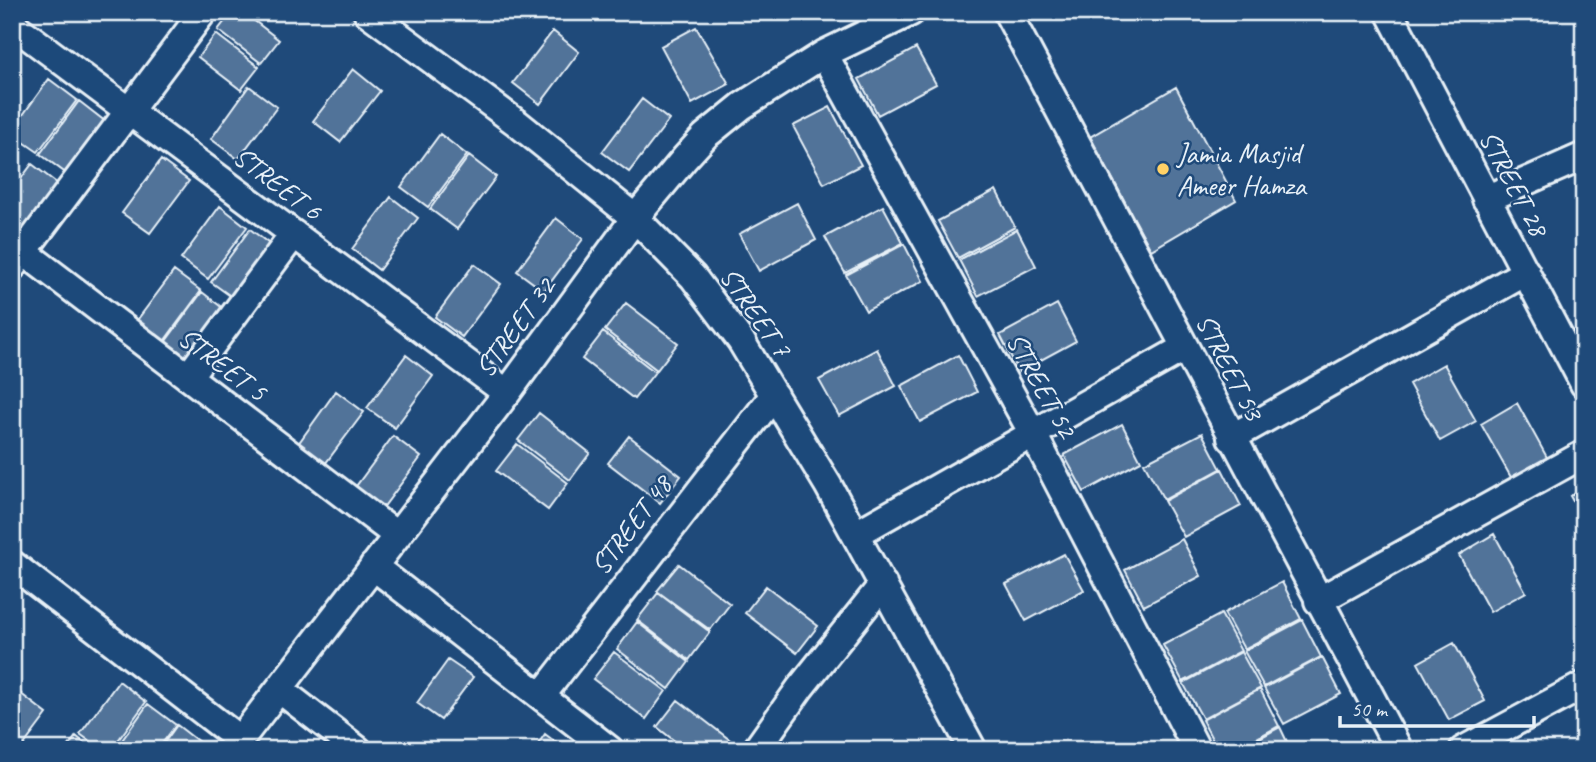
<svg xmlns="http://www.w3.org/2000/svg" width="1596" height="762" viewBox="0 0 1596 762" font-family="Caveat,sans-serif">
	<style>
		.building { fill: #517399; stroke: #e8f1f8; stroke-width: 2 }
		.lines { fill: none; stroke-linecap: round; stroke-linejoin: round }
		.minor-casing { stroke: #e8f1f8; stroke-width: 32 }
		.minor { stroke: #1f4a7a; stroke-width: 26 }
		.poi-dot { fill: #ffd166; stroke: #1f4a7a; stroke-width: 2.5 }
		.labels { text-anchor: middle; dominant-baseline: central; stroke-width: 5; stroke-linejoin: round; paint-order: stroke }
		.poi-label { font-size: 28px; fill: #e8f1f8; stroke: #1f4a7a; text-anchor: start }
		.street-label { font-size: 28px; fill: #e8f1f8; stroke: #1f4a7a }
	</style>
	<rect width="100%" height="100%" fill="#1f4a7a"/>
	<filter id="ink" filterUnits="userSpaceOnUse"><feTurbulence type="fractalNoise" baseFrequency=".0143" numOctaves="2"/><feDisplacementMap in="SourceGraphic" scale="14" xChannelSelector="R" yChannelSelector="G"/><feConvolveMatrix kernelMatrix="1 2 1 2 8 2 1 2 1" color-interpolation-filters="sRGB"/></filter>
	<g filter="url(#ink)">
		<path class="building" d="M166,12H189L181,23Z
			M232,12H243L279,40L261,63L218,30Z
			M696,27L729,84L692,104L661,46Z
			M553,31L579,52L540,104L513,83Z
			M216,34L259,67L241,90L198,57Z
			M916,48L936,84L878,115L859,79Z
			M353,69L380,91L340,142L313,121Z
			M49,79L77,100L38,152L12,134V130Z
			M249,86L277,107L238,159L211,139Z
			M1176,87L1236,200L1151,250L1090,137Z
			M642,99L669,120L629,172L602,152Z
			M79,101L106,122L67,174L40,154Z
			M830,107L861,165L824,184L793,126Z
			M440,134L467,155L428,207L401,187Z
			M469,156L496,177L457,229L430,209Z
			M161,160L189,181L150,233L122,213Z
			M32,164L59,185L21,237L12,231V191Z
			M996,190L1015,227L958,258L938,221Z
			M391,197L418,218L379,270L352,249Z
			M797,203L816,240L759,271L739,234Z
			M220,206L247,227L208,279L181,259Z
			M883,206L903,243L845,273L825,237Z
			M556,218L583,239L544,291L517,271Z
			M250,229L277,250L239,302L211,282Z
			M1017,229L1036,266L978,296L959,260Z
			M904,244L923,281L866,311L846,275Z
			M474,264L501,284L462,337L435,317Z
			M174,271L201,291L162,344L135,323Z
			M202,292L229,313L191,365L163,345Z
			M626,303L678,343L657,370L605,330Z
			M1057,304L1076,341L1019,372L1000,335Z
			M603,332L655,372L634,399L582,359Z
			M877,349L896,386L839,416L819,380Z
			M406,355L433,376L395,428L367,408Z
			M958,355L977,392L920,422L901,386Z
			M1444,364L1476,421L1440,441L1409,384Z
			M336,391L364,412L325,464L298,444Z
			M1517,403L1549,461L1513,481L1481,424Z
			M539,413L590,453L570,480L518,440Z
			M1122,424L1141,461L1084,492L1064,455Z
			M1202,433L1221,469L1164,500L1144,463Z
			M393,436L421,457L382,509L354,489Z
			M629,436L681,476L660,503L608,463Z
			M517,444L568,483L548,510L496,471Z
			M1222,469L1241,506L1184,537L1164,501Z
			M1584,489V521L1570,496Z
			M1494,534L1526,592L1490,612L1459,555Z
			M1182,539L1201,576L1144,606L1125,570Z
			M1064,554L1084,590L1026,621L1006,584Z
			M679,564L730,604L710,630L657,591Z
			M1282,582L1301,619L1244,649L1224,613Z
			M766,586L818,626L797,653L745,613Z
			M658,593L710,632L689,660L637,620Z
			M1221,614L1241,651L1183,682L1163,645Z
			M1302,620L1321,657L1264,687L1244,651Z
			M637,622L689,662L669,689L617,649Z
			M1454,643L1485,701L1449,720L1418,663Z
			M614,652L666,691L646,719L593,679Z
			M1241,652L1261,688L1203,719L1183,683Z
			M1322,657L1341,694L1284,724L1264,688Z
			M448,660L473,677L441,720L417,703Z
			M119,681L146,702L111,750H102L80,734Z
			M1260,689L1279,726L1235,750H1218L1202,720Z
			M20,693L47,714L20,750H12V703Z
			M678,700L730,740L722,750H686L657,727Z
			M148,704L176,725L157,750H115Z
			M177,725L204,746L201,750H159Z
			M1280,727L1291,750H1237Z
			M545,734L566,750H534Z
			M76,736L93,750H66Z"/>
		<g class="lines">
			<defs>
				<path id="minor" d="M367,12L517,123L635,218L693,277L741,341L828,485L973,750
					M1007,12L1399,750
					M1389,12L1584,384
					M12,24L507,393
					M824,54L1032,432L1197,750
					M1486,199L1584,156
					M12,243L395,534
					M12,267L203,12
					M188,377L294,234
					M1231,438L1526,272
					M856,534L1184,348
					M12,564L240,740
					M373,566L610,750
					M1318,601L1584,454
					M279,689L358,750
					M542,695L774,395
					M232,750L507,393L635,218L685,158L705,136L742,106L824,54L911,12
					M756,750L800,688L883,584
					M1463,750L1584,685"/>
			</defs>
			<use href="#minor" class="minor-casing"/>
			<use href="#minor" class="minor"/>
		</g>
	</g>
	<circle class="poi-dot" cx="1163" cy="169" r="7"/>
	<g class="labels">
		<g class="poi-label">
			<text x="1177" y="153">Jamia Masjid<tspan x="1177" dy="32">Ameer Hamza</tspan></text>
		</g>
		<g class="street-label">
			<text transform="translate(278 183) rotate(37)">STREET 6</text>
			<text transform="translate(1514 183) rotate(62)">STREET 28</text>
			<text transform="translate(756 312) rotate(55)">STREET 7</text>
			<text transform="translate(515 327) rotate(-54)">STREET 32</text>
			<text transform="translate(223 364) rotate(37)">STREET 5</text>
			<text transform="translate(1230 367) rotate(63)">STREET 53</text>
			<text transform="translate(1042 385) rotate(61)">STREET 52</text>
			<text transform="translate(631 525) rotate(-53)">STREET 48</text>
		</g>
	</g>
	<rect width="1596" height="762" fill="none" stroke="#1f4a7a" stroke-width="42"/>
	<rect x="21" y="21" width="1554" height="720" fill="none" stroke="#e8f1f8" stroke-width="2.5" filter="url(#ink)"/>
	<path d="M1340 716v10h194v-10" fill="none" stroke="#e8f1f8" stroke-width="3.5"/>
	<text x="1351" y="716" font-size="21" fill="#e8f1f8" stroke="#1f4a7a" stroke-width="5" paint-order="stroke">50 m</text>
</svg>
